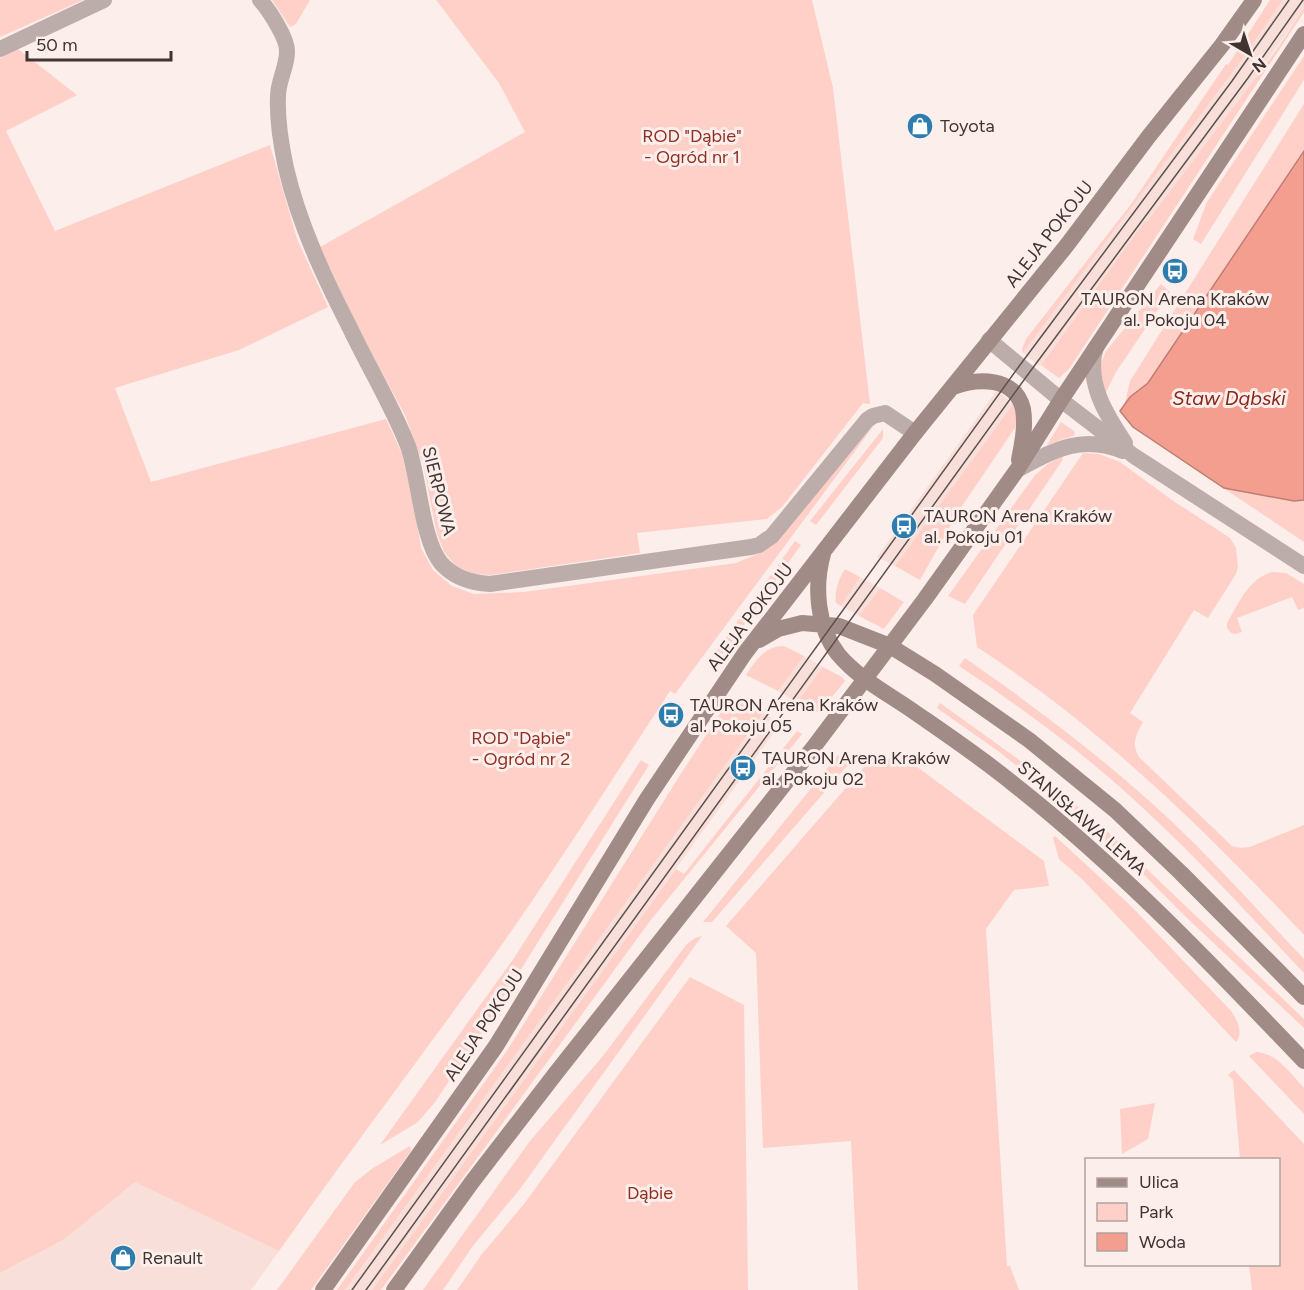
<svg xmlns="http://www.w3.org/2000/svg" width="1304" height="1290" viewBox="0 0 1304 1290" font-family="Figtree,sans-serif">
	<style>
		.built { fill: #f9dfda }
		.green { fill: #fed0c8 }
		.water { fill: #f49e90; stroke: #be7e73; stroke-width: 1.5 }
		.lines { fill: none; stroke-linecap: round; stroke-linejoin: round }
		.minor { stroke: #bcadaa; stroke-width: 16 }
		.secondary { stroke: #a18b87; stroke-width: 16 }
		.tram { stroke: #5d504d; stroke-width: 1.5 }
		.labels { text-anchor: middle; dominant-baseline: central; stroke-width: 6; stroke-linejoin: round; paint-order: stroke }
		.poi-label { font-size: 18px; fill: #403330; stroke: #fceeeb; text-anchor: start }
		.park-label { font-size: 18px; fill: #922f23; stroke: #fceeeb }
		.street-label { font-size: 18px; fill: #403330; stroke: #fceeeb }
		.water-label { font-size: 20px; font-style: italic; fill: #8b281d; stroke: #fceeeb }
	</style>
	<rect width="100%" height="100%" fill="#fceeeb"/>
	<path class="built" d="M1283,0H1304V8L1253,81L1147,223L1145,222L1040,366L1023,353L1241,61Z
		M997,390L1013,404L895,566L877,557Z
		M860,577L880,588L859,616L841,606Z
		M804,656L823,667L797,702L778,691Z
		M763,713L781,723L372,1290H345Z
		M135,1181L279,1251L251,1290H0V1273L63,1240Z"/>
	<path class="green" d="M0,0H83L0,37Z
		M272,0H310L296,24L290,27Z
		M436,0H812L833,88L870,404L863,403L782,507L767,519L637,533L640,553L491,575L472,574L456,566L444,552L437,534L423,464L405,415L360,332L320,247L525,132L499,83Z
		M1270,0H1283L1241,61L1023,353L1022,349L1026,339L1132,203L1226,64L1228,65Z
		M1304,8V12L1069,369L1059,378L1041,365L1145,221L1147,222L1277,49Z
		M18,49L77,95L6,131L55,231L270,145L297,239L328,307L239,350L115,388L151,482L386,419L402,454L412,493L421,548L433,570L452,586L474,594L524,592L736,563L764,551L778,541L868,427L875,424L675,694L670,691C611,781 553,873 491,960C420,1058 348,1153 279,1251L135,1182L63,1240L0,1273V58Z
		M1304,56V80L1201,244L1193,239L1207,202Z
		M1304,104V542L1132,427L1119,411L1125,403L1130,381Z
		M1161,284L1170,292L1116,372L1105,394L1100,366L1106,351Z
		M1013,404C1017,412 1018,420 1015,428L960,509L920,580L895,566Z
		M1061,422L1074,431L1075,435L1047,445Z
		M883,429V438L816,525L810,521Z
		M1083,453L1099,454L1120,462L1172,500L1230,538L1236,548L1238,567L1236,574L1208,618L1194,610L1130,713L1143,722C1136,735 1131,743 1139,757L1232,846L1241,848L1250,847L1304,825V935C1204,829 1100,727 977,647L973,615Z
		M1063,456L1062,461L965,604L948,596L1035,475L1049,463Z
		M795,541L801,545L718,661L712,657Z
		M845,569L860,577L841,606L836,603C834,592 839,578 845,569Z
		M1272,572L1286,573L1304,584V608L1298,610L1292,597L1237,618L1242,632L1235,634L1231,633L1227,628V623C1239,603 1248,579 1272,572Z
		M880,588L904,602L884,629L859,616Z
		M784,646L804,656L778,691L746,675C755,661 765,646 784,646Z
		M965,658C1036,707 1104,759 1168,818C1216,863 1259,912 1304,959V973C1247,913 1192,852 1130,796C1077,748 1019,706 959,666Z
		M823,667L842,677L845,681L819,713L797,702Z
		M731,697L763,713L345,1290H337L508,1049L682,772Z
		M940,703L1036,772L1108,832L1304,1019V1028L1187,918L1136,867L1076,813L998,751L937,708Z
		M797,731L802,734L650,921L381,1290H372L676,869L684,874Z
		M838,755L848,762L847,766L712,922H703Z
		M901,755L1044,861L1049,886L1014,890L986,929L1007,1266H1010L1019,1290H858L851,1141L763,1148L756,953L726,926L864,767Z
		M641,760L649,765L481,1033L435,1102L418,1122L380,1145L514,958Z
		M1055,836L1132,907L1232,1012C1237,1021 1244,1032 1236,1042L1083,880L1059,859L1053,838Z
		M702,936L520,1189L472,1247L443,1290H423L530,1141L603,1056L686,945L695,938Z
		M690,977L744,1005L748,1290H457L482,1254L524,1204Z
		M1256,1052C1277,1053 1290,1073 1304,1088V1114L1249,1056Z
		M1234,1070L1304,1144V1290H1252L1249,1265L1278,1264V1160L1240,1159L1233,1080L1228,1075Z
		M1155,1103L1148,1139L1122,1154L1120,1109Z
		M410,1146L411,1151L311,1290H277L355,1182L373,1168Z"/>
	<path class="water" d="M1304,151V500L1294,501L1224,488L1133,427L1120,411L1130,397L1148,383Z"/>
	<g class="lines">
		<path class="minor" d="M260,0C269,10 288,39 287,52C287,67 278,81 278,96C277,119 281,145 286,168C299,224 324,277 350,328C369,368 392,405 408,446C419,477 422,541 441,563C454,578 471,583 490,584L751,547L759,545L772,536L867,420L873,416L885,413L915,433
			M0,49L104,0
			M989,340L1061,400L1134,456L1304,566
			M1096,347C1085,382 1107,416 1125,443
			M1017,470C1054,450 1081,434 1123,451"/>
		<path class="secondary" d="M953,387C977,378 1015,376 1023,409C1026,427 1022,443 1019,460
			M823,554C814,586 817,627 838,654C857,677 885,692 910,709C946,734 982,758 1016,786C1121,869 1212,965 1304,1061
			M759,640L778,629L802,623L839,626L890,646L935,674L1029,740L1115,810L1181,873L1304,997
			M323,1290L496,1046L647,799L745,653L915,433L1067,245L1149,136L1222,45L1254,0
			M394,1290L472,1182L556,1073L813,748L925,599L1017,470L1061,400L1304,34"/>
		<path class="tram" d="M352,1290L1020,365L1232,81L1289,0
			M366,1290L1029,373L1248,78L1303,0"/>
	</g>
	<defs>
		<symbol id="shop-disc" viewBox="-11 -11 22 22"><circle r="9.5" fill="#2c7cad" stroke="#fceeeb"/><path d="M-5-2.5h2.3a2.7 3.5 0 0 1 5.4 0H5L5.5 6h-11ZM-1.5-2.5h3a1.5 2.3 0 0 0-3 0Z" fill="#fff"/></symbol>
		<symbol id="bus-disc" viewBox="-11 -11 22 22"><circle r="9.5" fill="#2c7cad" stroke="#fceeeb"/><path d="M-5-6H5V4H4V6H2V4H-2V6H-4V4H-5ZM-3.5-4V0h7V-4ZM-3.5 1.2v1.5H-2V1.2ZM2 1.2v1.5H3.5V1.2Z" fill="#fff"/></symbol>
	</defs>
	<g fill-rule="evenodd">
		<use href="#shop-disc" x="905" y="111" width="30" height="30"/>
		<use href="#bus-disc" x="1160" y="256" width="30" height="30"/>
		<use href="#bus-disc" x="889" y="511" width="30" height="30"/>
		<use href="#bus-disc" x="656" y="700" width="30" height="30"/>
		<use href="#bus-disc" x="728" y="753" width="30" height="30"/>
		<use href="#shop-disc" x="108" y="1243" width="30" height="30"/>
	</g>
	<g class="labels">
		<g class="poi-label">
			<text x="940" y="126">Toyota</text>
			<text x="1175" y="299" text-anchor="middle">TAURON Arena Kraków<tspan x="1175" dy="21">al. Pokoju 04</tspan></text>
			<text x="924" y="516">TAURON Arena Kraków<tspan x="924" dy="21">al. Pokoju 01</tspan></text>
			<text x="690" y="705">TAURON Arena Kraków<tspan x="690" dy="21">al. Pokoju 05</tspan></text>
			<text x="762" y="758">TAURON Arena Kraków<tspan x="762" dy="21">al. Pokoju 02</tspan></text>
			<text x="142" y="1258">Renault</text>
		</g>
		<g class="park-label">
			<text x="692" y="136">ROD "Dąbie"<tspan x="692" dy="21">- Ogród nr 1</tspan></text>
			<text x="521" y="738">ROD "Dąbie"<tspan x="521" dy="21">- Ogród nr 2</tspan></text>
			<text x="650" y="1193">Dąbie</text>
		</g>
		<g class="street-label">
			<text transform="translate(1049 234) rotate(-52)">ALEJA POKOJU</text>
			<text transform="translate(439 491) rotate(76)">SIERPOWA</text>
			<text transform="translate(750 617) rotate(-53)">ALEJA POKOJU</text>
			<text transform="translate(1082 818) rotate(41)">STANISŁAWA LEMA</text>
			<text transform="translate(484 1025) rotate(-57)">ALEJA POKOJU</text>
		</g>
		<g class="water-label">
			<text x="1229" y="398">Staw Dąbski</text>
		</g>
	</g>
	<rect x="1085" y="1158" width="195" height="108" fill="#fceeeb" stroke="#b1a3a0" stroke-width="1.5"/>
	<rect x="1097" y="1178" width="30" height="9" fill="#a18b87" stroke="#b1a3a0" stroke-width="1.5"/>
	<text x="1139" y="1188" font-size="18" fill="#403330">Ulica</text>
	<rect x="1097" y="1203" width="30" height="18" fill="#fed0c8" stroke="#b1a3a0" stroke-width="1.5"/>
	<text x="1139" y="1218" font-size="18" fill="#403330">Park</text>
	<rect x="1097" y="1233" width="30" height="18" fill="#f49e90" stroke="#b1a3a0" stroke-width="1.5"/>
	<text x="1139" y="1248" font-size="18" fill="#403330">Woda</text>
	<g transform="translate(1250 54) rotate(141)" stroke="#fceeeb" stroke-width="4.5" paint-order="stroke">
	<path d="M0-4.5L10 22L0 15L-10 22Z" fill="#403330"/>
	<text y="-9" font-size="16" font-weight="bold" text-anchor="middle" fill="#403330">N</text>
	</g>
	<path d="M27 51v9h144v-9" fill="none" stroke="#403330" stroke-width="3"/>
	<text x="36" y="51" font-size="18" fill="#403330" stroke="#fceeeb" stroke-width="4.5" paint-order="stroke">50 m</text>
</svg>
